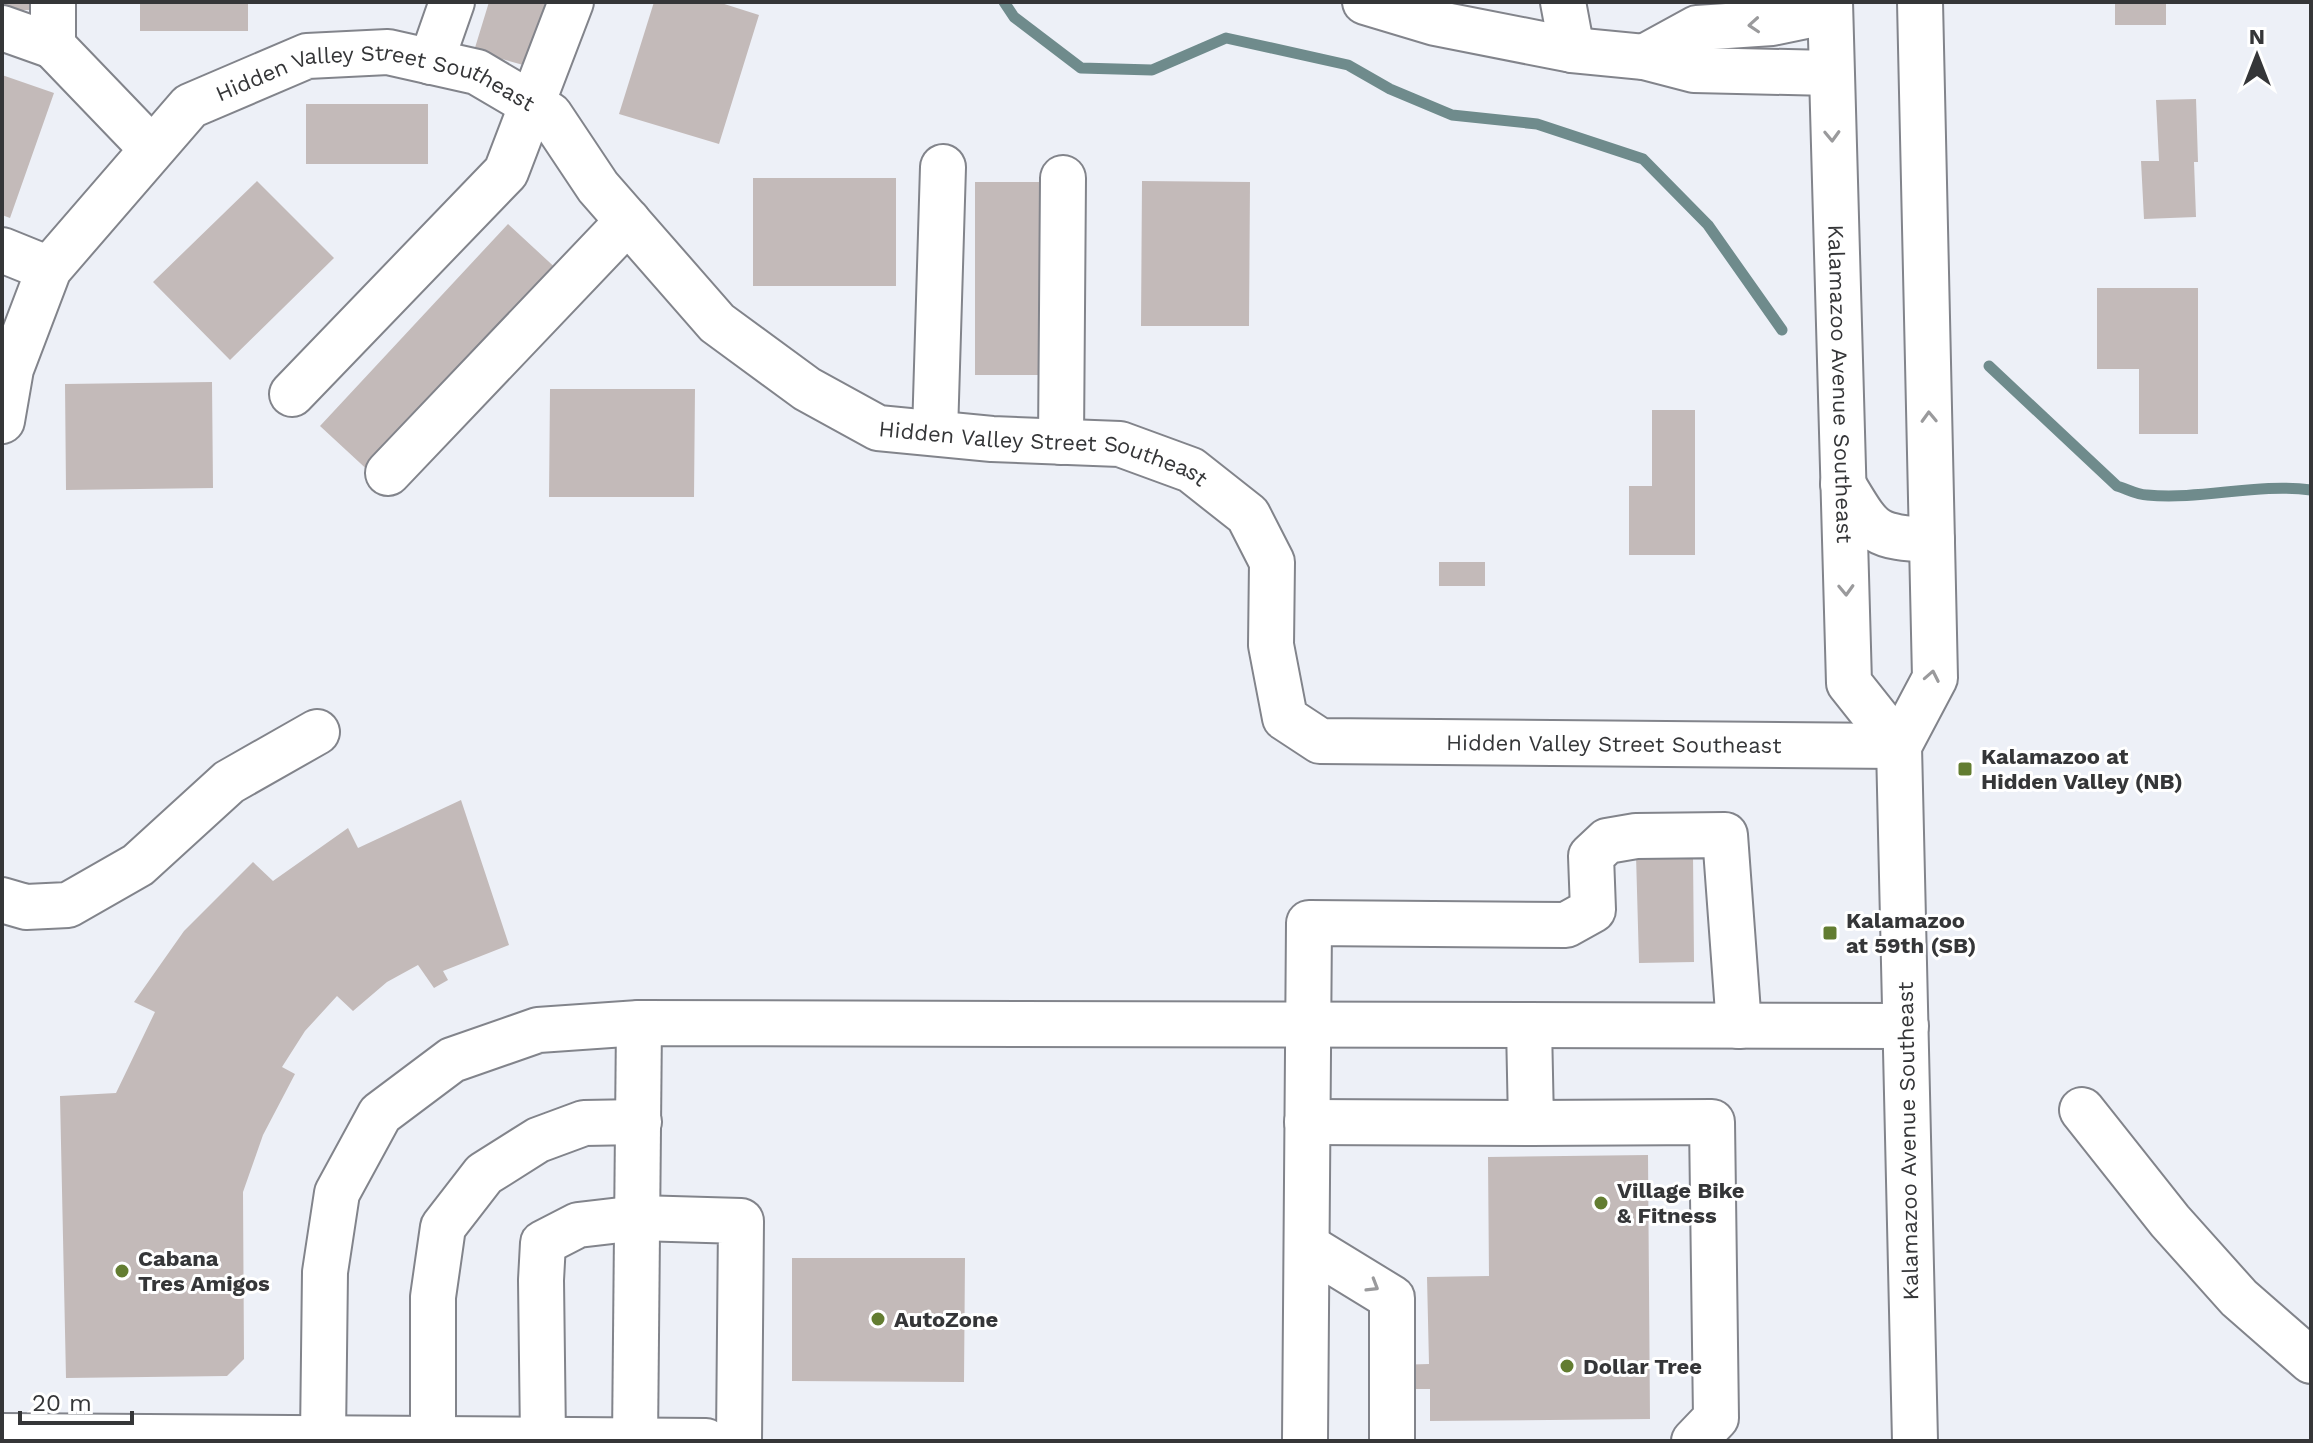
<svg xmlns="http://www.w3.org/2000/svg" width="2313" height="1443" viewBox="0 0 2313 1443" font-family="'Work Sans',sans-serif">
	<style>
		.lines { fill: none; stroke-linecap: round; stroke-linejoin: round }
		.stream { stroke: #6f8b8c; stroke-width: 11 }
		.building { fill: #c3bab9 }
		.minor-casing { stroke: #82848b; stroke-width: 48 }
		.major-casing { stroke: #82848b; stroke-width: 48 }
		.minor { stroke: #fff; stroke-width: 44 }
		.major { stroke: #fff; stroke-width: 44 }
		.oneway { stroke: #9a9a9c }
		.poi-dot { fill: #637d31; stroke: #fff; stroke-width: 3 }
		.labels { text-anchor: middle; dominant-baseline: central; stroke-width: 6; stroke-linejoin: round; paint-order: stroke }
		.street-label { font-size: 22px; fill: #353638; stroke: #fff }
		.poi-label { font-size: 22px; font-weight: bold; fill: #353638; stroke: #fff; text-anchor: start }
	</style>
	<rect width="100%" height="100%" fill="#edf0f7"/>
	<g class="lines">
		<path class="stream" d="M1004,2L1014,17L1081,68L1152,70L1226,38L1348,65L1390,89L1452,115L1537,124L1643,159L1708,225L1782,330
			M1989,366L2117,486C2127,489 2137,495 2147,495C2202,500 2257,483 2311,490"/>
	</g>
	<path class="building" d="M2,2H45V10H2Z
		M140,2H248V31H140Z
		M489,2H561L541,70L474,51Z
		M654,2H718L759,15L719,144L619,114Z
		M2115,2H2166V25H2115Z
		M2,75L54,93L10,218L2,215Z
		M2196,99L2198,162H2194L2196,217L2144,219L2141,161H2159L2156,100Z
		M306,104H428V164H306Z
		M753,178H896V286H753Z
		M257,181L334,258L230,360L153,282Z
		M1142,181L1250,182L1249,326H1141Z
		M975,182H1048V375H975Z
		M508,224L561,273L373,475L320,426Z
		M2097,288H2198V434H2139V369H2097Z
		M212,382L213,488L66,490L65,384Z
		M550,389H695L694,497H549Z
		M1652,410H1695V555H1629V486H1652Z
		M1439,562H1485V586H1439Z
		M461,800L509,945L443,971L448,980L434,988L418,965L387,982L353,1011L337,996L305,1031L282,1067L295,1074L263,1135L243,1192L244,1359L227,1376L66,1378L60,1096L116,1093L155,1012L134,1002L184,931L253,862L273,881L348,828L358,848Z
		M1693,854L1694,962L1639,963L1636,855Z
		M1648,1155L1650,1419L1430,1421V1389H1396L1394,1365L1429,1364L1427,1277L1489,1276L1488,1157Z
		M792,1258H965L964,1382L792,1381Z"/>
	<g class="lines">
		<defs>
			<g id="minor">
				<path d="M53,2V46L152,149"/>
				<path d="M1365,2L1435,23L1572,50L1644,57L1694,70L1830,73"/>
				<path d="M1563,2L1572,50"/>
				<path d="M2,28L53,46"/>
				<path d="M1644,57L1697,28L1772,23L1830,11"/>
				<path d="M431,62L452,2"/>
				<path d="M2,250L49,269"/>
				<path d="M292,394L506,172L571,2"/>
				<path id="s1" d="M2,421L11,369L49,269L190,106L307,56L388,52L477,72L550,115L598,187L717,323L807,389L878,428L992,439L1120,444L1191,470L1248,515L1272,562L1271,645L1285,718L1320,741L1899,746"/>
				<path d="M935,433L943,167"/>
				<path d="M1061,442L1063,178"/>
				<path d="M388,473L628,221"/>
				<path d="M2,900L26,907L68,905L138,865L229,782L317,732"/>
				<path d="M1529,1026L1531,1123L1712,1122L1716,1418L1694,1441"/>
				<path d="M2082,1110L2170,1221L2239,1298L2311,1361"/>
				<path d="M1307,1122L1531,1123"/>
				<path d="M1307,1246L1392,1298V1441"/>
				<path d="M2,1436L706,1441"/>
				<path d="M323,1437L325,1272L337,1193L380,1114L452,1060L538,1030L639,1023L1906,1026"/>
				<path d="M433,1438V1297L443,1227L484,1174L538,1140L584,1123L639,1122"/>
				<path d="M543,1439L541,1280L543,1243L578,1225L638,1218L741,1221L739,1441"/>
				<path d="M635,1441L639,1023"/>
				<path d="M1305,1441L1309,923L1566,925L1593,910L1591,856L1607,841L1636,836L1725,835L1739,1026"/>
			</g>
			<g id="major">
				<path id="s2" d="M1830,2L1849,683L1899,746"/>
				<path d="M1843,484C1873,534 1873,537 1932,540"/>
				<path d="M1915,1441L1899,746L1935,678L1920,2"/>
			</g>
		</defs>
		<use href="#minor" class="minor-casing"/>
		<use href="#major" class="major-casing"/>
		<use href="#minor" class="minor"/>
		<use href="#major" class="major"/>
	</g>
	<defs><path id="oneway-chevron" d="M-2-3.5L2.5 0L-2 3.5" fill="none" stroke-width="1.6" stroke-linecap="round" stroke-linejoin="round" transform="scale(2)"/></defs>
	<g class="oneway">
		<use href="#oneway-chevron" transform="translate(1754 25) rotate(176)"/>
		<use href="#oneway-chevron" transform="translate(1832 136) rotate(88)"/>
		<use href="#oneway-chevron" transform="translate(1929 417) rotate(-92)"/>
		<use href="#oneway-chevron" transform="translate(1846 590) rotate(88)"/>
		<use href="#oneway-chevron" transform="translate(1932 676) rotate(-79)"/>
		<use href="#oneway-chevron" transform="translate(1373 1286) rotate(31)"/>
	</g>
	<g class="poi-dot">
		<rect x="1957" y="761" width="16" height="16" rx="4"/>
		<rect x="1822" y="925" width="16" height="16" rx="4"/>
		<circle cx="1601" cy="1203" r="8"/>
		<circle cx="122" cy="1271" r="8"/>
		<circle cx="878" cy="1319" r="8"/>
		<circle cx="1567" cy="1366" r="8"/>
	</g>
	<g class="labels">
		<g class="street-label">
			<text stroke="none"><textPath href="#s1" startOffset="572">Hidden Valley Street Southeast</textPath></text>
			<text stroke="none"><textPath href="#s2" startOffset="382">Kalamazoo Avenue Southeast</textPath></text>
			<text stroke="none"><textPath href="#s1" startOffset="1388">Hidden Valley Street Southeast</textPath></text>
			<text stroke="none"><textPath href="#s1" startOffset="2156">Hidden Valley Street Southeast</textPath></text>
			<text transform="translate(1908 1141) rotate(-91)">Kalamazoo Avenue Southeast</text>
		</g>
		<g class="poi-label">
			<text x="1981" y="756">Kalamazoo at<tspan x="1981" dy="25">Hidden Valley (NB)</tspan></text>
			<text x="1846" y="920">Kalamazoo<tspan x="1846" dy="25">at 59th (SB)</tspan></text>
			<text x="1617" y="1190">Village Bike<tspan x="1617" dy="25">&amp; Fitness</tspan></text>
			<text x="138" y="1258">Cabana<tspan x="138" dy="25">Tres Amigos</tspan></text>
			<text x="894" y="1319">AutoZone</text>
			<text x="1583" y="1366">Dollar Tree</text>
		</g>
	</g>
	<rect width="2313" height="1443" fill="none" stroke="#353638" stroke-width="8"/>
	<g transform="translate(2257 56)" stroke="#ffffff" stroke-width="6" paint-order="stroke">
	<path d="M0-6L14 30L0 20L-14 30Z" fill="#353638"/>
	<text y="-12" font-size="22" font-weight="bold" text-anchor="middle" fill="#353638">N</text>
	</g>
	<path d="M20 1411v12h112v-12" fill="none" stroke="#353638" stroke-width="4"/>
	<text x="32" y="1411" font-size="24" fill="#353638" stroke="#ffffff" stroke-width="6" paint-order="stroke">20 m</text>
</svg>
